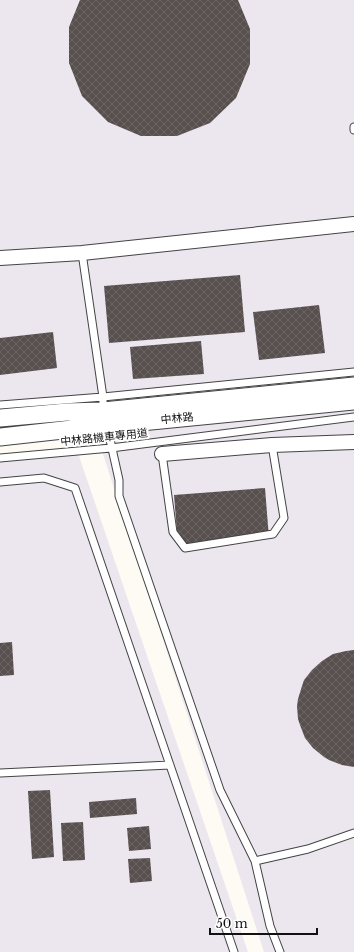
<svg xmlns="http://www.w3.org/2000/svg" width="354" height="952" viewBox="0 0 354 952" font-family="'Libre Baskerville','Noto Sans TC',serif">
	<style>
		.industrial { fill: #ece6ee }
		.building { fill: url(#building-cross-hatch) }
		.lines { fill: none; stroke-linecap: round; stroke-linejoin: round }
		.service-casing { stroke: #444; stroke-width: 9 }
		.minor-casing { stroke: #444; stroke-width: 16 }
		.tertiary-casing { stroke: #444; stroke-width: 19 }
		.service { stroke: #fff; stroke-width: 7 }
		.minor { stroke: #fff; stroke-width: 14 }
		.tertiary { stroke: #fff; stroke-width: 17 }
		.labels { text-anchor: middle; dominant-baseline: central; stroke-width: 4; stroke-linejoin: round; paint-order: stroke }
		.street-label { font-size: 11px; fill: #111; stroke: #fff }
	</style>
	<defs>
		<pattern id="building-cross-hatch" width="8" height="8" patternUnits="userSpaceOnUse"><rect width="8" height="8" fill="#58504e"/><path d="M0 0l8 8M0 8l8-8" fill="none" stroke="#6b6563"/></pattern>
	</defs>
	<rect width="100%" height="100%" fill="#fefbf5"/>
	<path class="industrial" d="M0,0H354V952H264L91,417L0,425Z
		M78,453L248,952H0V458Z"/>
	<path class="building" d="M80,0H238L250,29V64L236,98L210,123L177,136H141L108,122L82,96L69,63V27Z
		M240,275L245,332L109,343L104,286Z
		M319,305L325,353L259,360L253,312Z
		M53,332L57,368L0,375V338Z
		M201,341L204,374L133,379L130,347Z
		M265,488L269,538L178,545L174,495Z
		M12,642L14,675L0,676V643Z
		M354,650V767L342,765L329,760L324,757L313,748L305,738L300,725L298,719L297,706L298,699L302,686L304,680L312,670L322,661L333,654L346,651Z
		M50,790L54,857L32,859L28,791Z
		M136,798L137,814L90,818L89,802Z
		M83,822L85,860L63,861L61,823Z
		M149,826L151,849L129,851L127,828Z
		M150,858L152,881L130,883L128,859Z"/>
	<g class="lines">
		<defs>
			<path id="service" d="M354,127V130
				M82,253L103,397V412
				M0,405L103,397L354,372
				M107,426L119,480V496L220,790L255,861L270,926L280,952
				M162,454L173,532L185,548L273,534L284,518L272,445
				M0,458L111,448L354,417
				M0,482L44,478L75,488L234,952
				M0,773L170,765
				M255,861L308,849L354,833"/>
			<path id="minor" d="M0,258L82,253L354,224
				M162,454L272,445L354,442"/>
			<path id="tertiary" d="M0,418L67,412L103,411L354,386
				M0,437L90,427L354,401"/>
		</defs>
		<use href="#service" class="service-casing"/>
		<use href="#minor" class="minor-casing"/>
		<use href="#tertiary" class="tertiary-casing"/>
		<use href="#service" class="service"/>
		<use href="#minor" class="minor"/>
		<use href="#tertiary" class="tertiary"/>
	</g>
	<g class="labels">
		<g class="street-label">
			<text transform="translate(177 418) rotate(-6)">中林路</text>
			<text transform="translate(104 437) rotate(-6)">中林路機車專用道</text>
		</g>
	</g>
	<path d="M210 928v6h107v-6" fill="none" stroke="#111111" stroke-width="2"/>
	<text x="216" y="928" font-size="12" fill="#111111" stroke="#ffffff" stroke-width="3" paint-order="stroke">50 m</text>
</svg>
